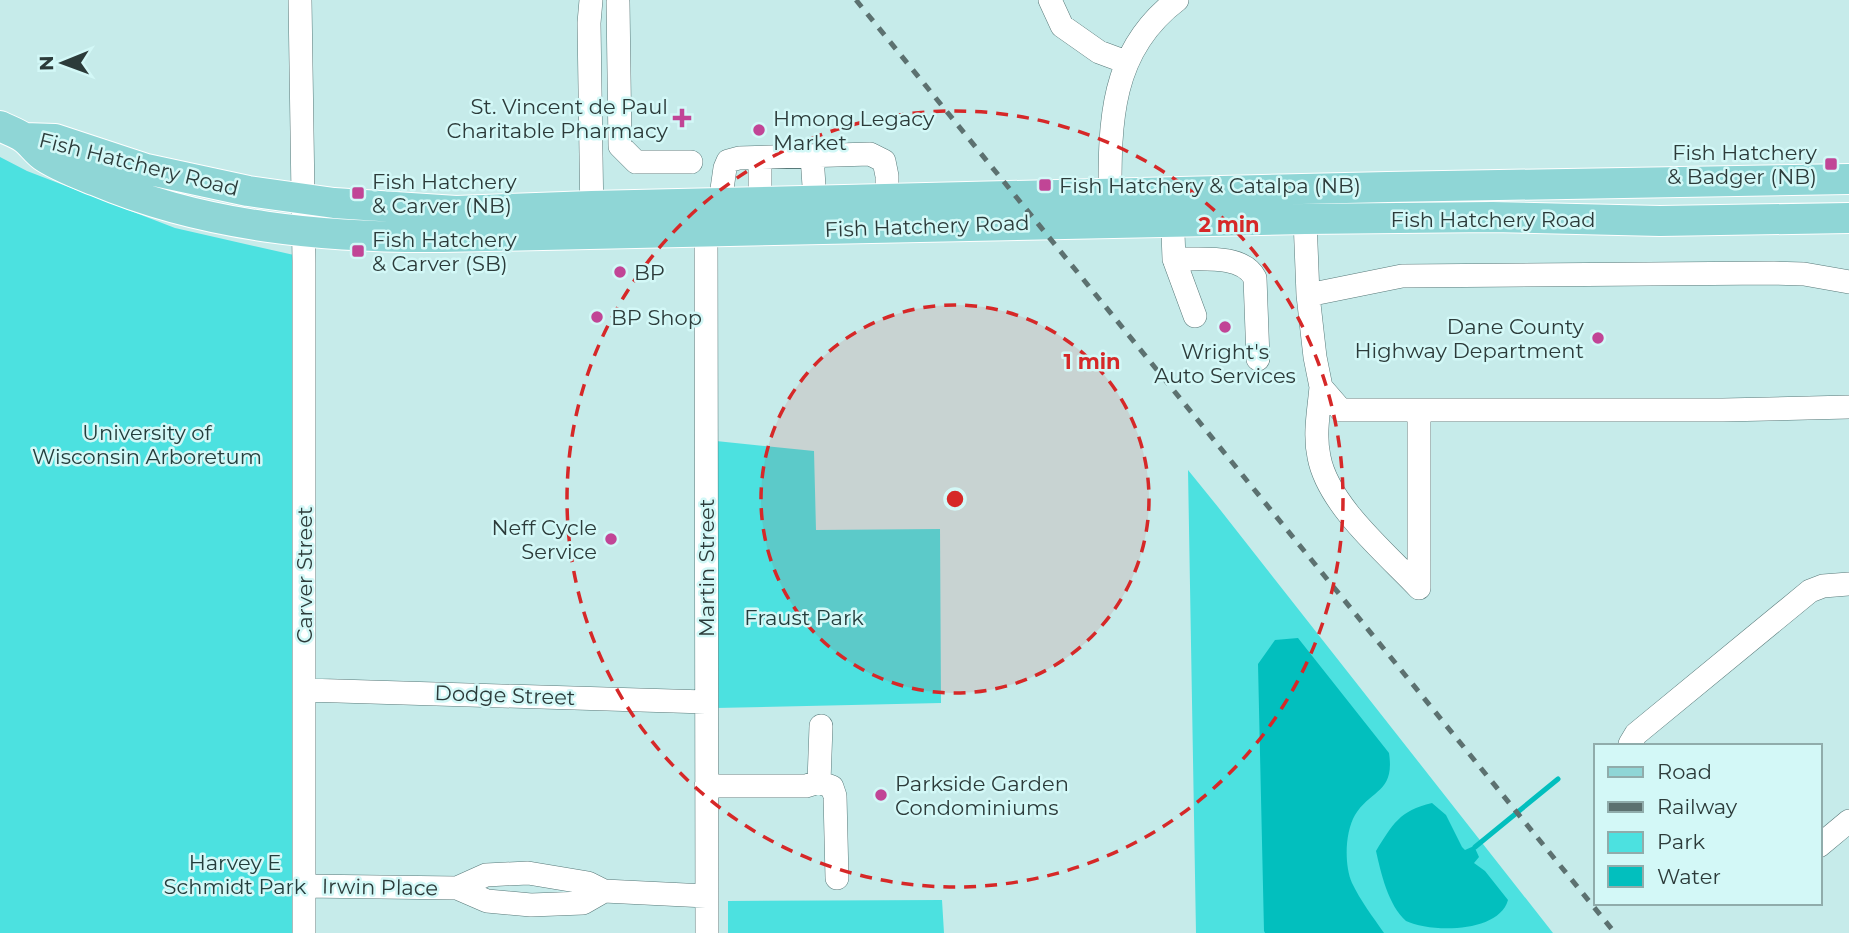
<svg xmlns="http://www.w3.org/2000/svg" width="1849" height="933" viewBox="0 0 1849 933" font-family="Montserrat,sans-serif">
	<style>
		.green { fill: #4ce1e0 }
		.water { fill: #02bfbe }
		.lines { fill: none; stroke-linecap: round; stroke-linejoin: round }
		.stream { stroke: #02bfbe; stroke-width: 5 }
		.minor-casing { stroke: #587979; stroke-width: 24 }
		.major-casing { stroke: #fff; stroke-width: 32 }
		.minor { stroke: #fff; stroke-width: 23 }
		.major { stroke: #8fd6d6; stroke-width: 30 }
		.rail { stroke: #5c7170; stroke-width: 5; stroke-dasharray: 9 9; stroke-linecap: butt }
		.ring { fill: none; stroke: #d62828; stroke-width: 3.5; stroke-dasharray: 12 9 }
		.poi-dot { fill: #c14596; stroke: #d3f8f7; stroke-width: 2.5 }
		.labels { text-anchor: middle; dominant-baseline: central; stroke-width: 5; stroke-linejoin: round; paint-order: stroke }
		.poi-label { font-size: 21px; fill: #2c3b3a; stroke: #d3f8f7; text-anchor: start }
		.street-label { font-size: 21px; fill: #2c3b3a; stroke: #d3f8f7 }
		.park-label { font-size: 21px; fill: #243d3c; stroke: #d3f8f7 }
		.centre { fill: #d62828; stroke: #d3f8f7; stroke-width: 3.5 }
		.ring-label { font-size: 21px; text-anchor: middle; font-weight: bold; fill: #d62828; stroke: #d3f8f7; stroke-width: 5; stroke-linejoin: round; paint-order: stroke }
	</style>
	<rect width="100%" height="100%" fill="#c6ebea"/>
	<path class="green" d="M0,157L27,171L175,228L294,255V933H0Z
		M716,441L814,451L816,530L940,529L941,703L715,708Z
		M1188,470L1218,507L1553,933H1196Z
		M942,900L944,933H728V901Z"/>
	<path class="water" d="M1298,638L1389,753C1395,793 1371,789 1355,815C1345,832 1344,865 1352,883C1360,900 1373,917 1384,933H1265L1264,931L1258,664L1275,640Z
		M1432,803L1446,815L1462,847L1465,850L1474,846L1479,857L1474,863L1485,871L1508,900C1499,933 1431,933 1406,921C1388,905 1381,873 1376,851C1393,824 1399,811 1432,803Z"/>
	<g class="lines">
		<path class="stream" d="M1475,847L1558,779"/>
		<defs>
			<path id="minor" d="M300,0L304,262V933
				M591,0L589,23L592,221
				M1050,0L1062,26L1099,52L1126,62
				M618,2L620,146L636,162H691
				M812,156L815,201
				M760,158V202
				M720,203L725,168L728,161L739,158L870,154L884,161L887,176V200
				M1172,207L1174,259C1198,260 1242,253 1255,278L1258,359
				M1110,208C1110,128 1107,53 1177,0
				M706,217L707,933
				M1305,219L1308,295L1315,357L1321,387L1341,410H1723L1849,407
				M1174,259L1195,316
				M1308,295L1402,276L1774,273L1804,274L1849,282
				M1321,387C1319,410 1314,434 1319,457C1328,505 1386,553 1419,588V410
				M305,690L706,702
				M1632,746L1630,744L1636,734L1810,591L1823,586L1849,584
				M819,782L832,787L835,796L837,878
				M706,786H806L819,782L821,726
				M1819,846L1849,821
				M304,886L457,888L487,901L531,905L583,903L604,891
				M457,888L486,875L528,873L588,883L604,891L706,896"/>
			<path id="major" d="M0,126C8,130 17,133 24,138C31,143 36,151 43,156C59,167 79,174 96,181C205,227 325,238 442,237L1305,219L1492,217L1660,221L1849,218
				M24,138L55,139L146,169L248,191L334,203L456,211L592,206L1388,187L1849,179"/>
		</defs>
		<use href="#minor" class="minor-casing"/>
		<use href="#major" class="major-casing"/>
		<use href="#minor" class="minor"/>
		<use href="#major" class="major"/>
		<path class="rail" d="M856,0L1615,933"/>
	</g>
	<circle cx="955" cy="499" r="194" fill="#d62828" fill-opacity=".12"/>
	<g class="ring">
		<circle cx="955" cy="499" r="194"/>
		<circle cx="955" cy="499" r="388"/>
	</g>
	<g class="poi-dot">
		<path d="M678.5 107.5h7v7h7v7h-7v7h-7v-7h-7v-7h7z"/>
		<circle cx="759" cy="130" r="7"/>
		<rect x="1824" y="157" width="14" height="14" rx="3.5"/>
		<rect x="1038" y="178" width="14" height="14" rx="3.5"/>
		<rect x="351" y="186" width="14" height="14" rx="3.5"/>
		<rect x="351" y="244" width="14" height="14" rx="3.5"/>
		<circle cx="620" cy="272" r="7"/>
		<circle cx="597" cy="317" r="7"/>
		<circle cx="1225" cy="327" r="7"/>
		<circle cx="1598" cy="338" r="7"/>
		<circle cx="611" cy="539" r="7"/>
		<circle cx="881" cy="795" r="7"/>
	</g>
	<g class="labels">
		<g class="poi-label">
			<text x="668" y="106" text-anchor="end">St. Vincent de Paul<tspan x="668" dy="24">Charitable Pharmacy</tspan></text>
			<text x="773" y="118">Hmong Legacy<tspan x="773" dy="24">Market</tspan></text>
			<text x="1817" y="152" text-anchor="end">Fish Hatchery<tspan x="1817" dy="24">&amp; Badger (NB)</tspan></text>
			<text x="372" y="181">Fish Hatchery<tspan x="372" dy="24">&amp; Carver (NB)</tspan></text>
			<text x="1059" y="185">Fish Hatchery &amp; Catalpa (NB)</text>
			<text x="372" y="239">Fish Hatchery<tspan x="372" dy="24">&amp; Carver (SB)</tspan></text>
			<text x="634" y="272">BP</text>
			<text x="611" y="317">BP Shop</text>
			<text x="1584" y="326" text-anchor="end">Dane County<tspan x="1584" dy="24">Highway Department</tspan></text>
			<text x="1225" y="351" text-anchor="middle">Wright's<tspan x="1225" dy="24">Auto Services</tspan></text>
			<text x="597" y="527" text-anchor="end">Neff Cycle<tspan x="597" dy="24">Service</tspan></text>
			<text x="895" y="783">Parkside Garden<tspan x="895" dy="24">Condominiums</tspan></text>
		</g>
		<g class="street-label">
			<text transform="translate(139 164) rotate(14)">Fish Hatchery Road</text>
			<text x="1493" y="219">Fish Hatchery Road</text>
			<text transform="translate(927 226) rotate(-2)">Fish Hatchery Road</text>
			<text transform="translate(706 568) rotate(-90)">Martin Street</text>
			<text transform="translate(304 575) rotate(-90)">Carver Street</text>
			<text transform="translate(505 695) rotate(2)">Dodge Street</text>
			<text transform="translate(380 887) rotate(1)">Irwin Place</text>
		</g>
		<g class="park-label">
			<text x="147" y="432">University of<tspan x="147" dy="24">Wisconsin Arboretum</tspan></text>
			<text x="804" y="617">Fraust Park</text>
			<text x="235" y="862">Harvey E<tspan x="235" dy="24">Schmidt Park</tspan></text>
		</g>
	</g>
	<circle cx="955" cy="499" r="10" class="centre"/>
	<g class="ring-label">
		<text x="1229" y="232">2 min</text>
		<text x="1092" y="369">1 min</text>
	</g>
	<rect x="1594" y="744" width="228" height="161" fill="#d3f8f7" stroke="#90acab" stroke-width="2"/>
	<rect x="1608" y="767" width="35" height="10" fill="#8fd6d6" stroke="#90acab" stroke-width="2"/>
	<text x="1657" y="779" font-size="21" fill="#2c3b3a">Road</text>
	<rect x="1608" y="802" width="35" height="10" fill="#5c7170" stroke="#90acab" stroke-width="2"/>
	<text x="1657" y="814" font-size="21" fill="#2c3b3a">Railway</text>
	<rect x="1608" y="832" width="35" height="21" fill="#4ce1e0" stroke="#90acab" stroke-width="2"/>
	<text x="1657" y="849" font-size="21" fill="#2c3b3a">Park</text>
	<rect x="1608" y="866" width="35" height="21" fill="#02bfbe" stroke="#90acab" stroke-width="2"/>
	<text x="1657" y="884" font-size="21" fill="#2c3b3a">Water</text>
	<g transform="translate(63 63) rotate(269)" stroke="#d3f8f7" stroke-width="5" paint-order="stroke">
	<path d="M0-5L12 26L0 18L-12 26Z" fill="#2c3b3a"/>
	<text y="-10" font-size="19" font-weight="bold" text-anchor="middle" fill="#2c3b3a">N</text>
	</g>
</svg>
